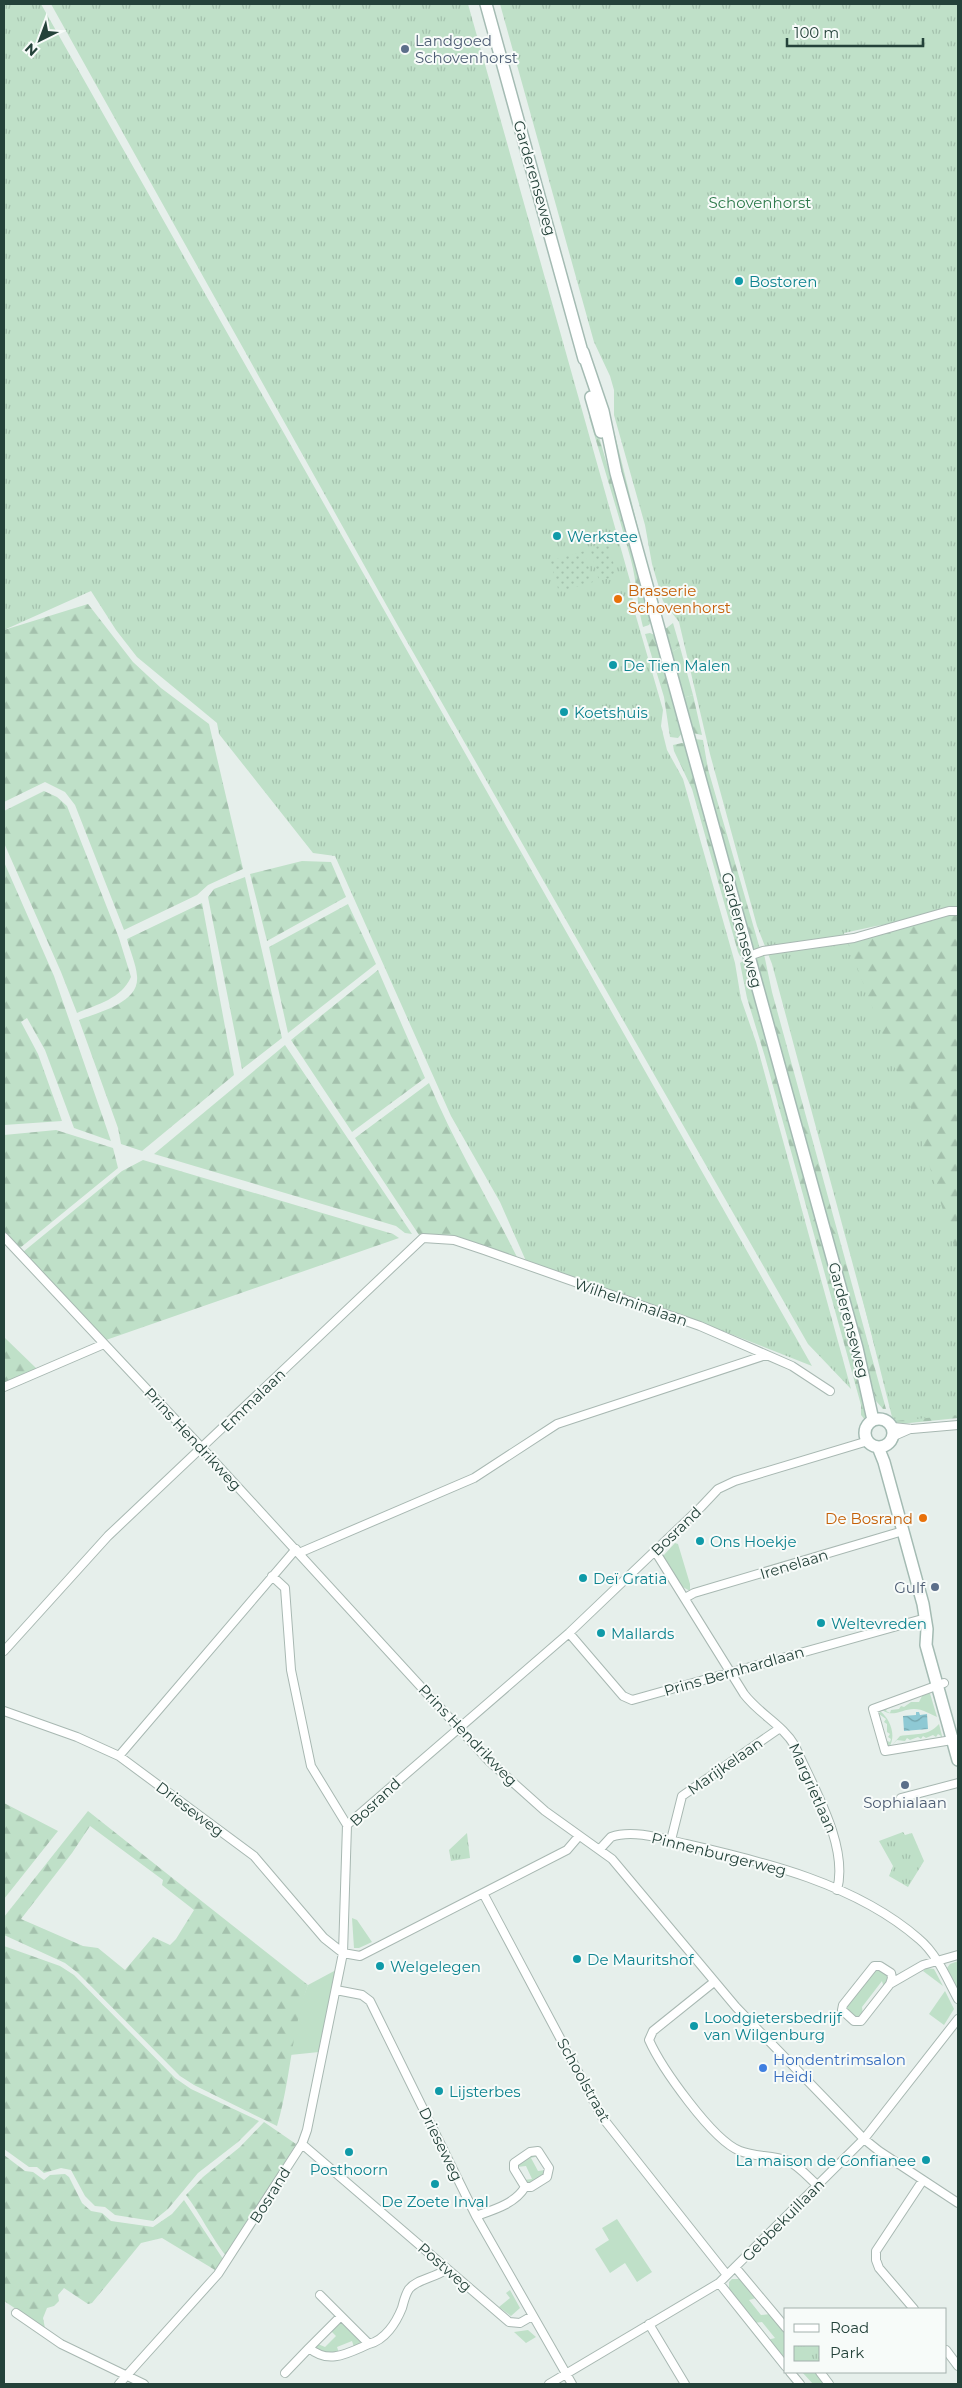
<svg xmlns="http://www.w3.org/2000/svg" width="962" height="2388" viewBox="0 0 962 2388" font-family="Montserrat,sans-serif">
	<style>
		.grass { fill: #bfe0c8 }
		.forest { fill: url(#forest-firs); fill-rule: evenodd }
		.park { fill: url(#park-tufts) }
		.garden { fill: url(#garden-dots) }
		.water { fill: url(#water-waves) }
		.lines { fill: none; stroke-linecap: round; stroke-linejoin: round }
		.street-casing { stroke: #a8b8b2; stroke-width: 10 }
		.secondary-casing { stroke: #a4bbb3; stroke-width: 14 }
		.street { stroke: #fff; stroke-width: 8 }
		.secondary { stroke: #fff; stroke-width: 11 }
		.service-dot { fill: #5c6f8a; stroke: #f7fbf9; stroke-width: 2 }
		.culture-dot { fill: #0f9aa8; stroke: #f7fbf9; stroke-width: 2 }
		.food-dot { fill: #e8710a; stroke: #f7fbf9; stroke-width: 2 }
		.shop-dot { fill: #3f7fe0; stroke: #f7fbf9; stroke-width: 2 }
		.labels { text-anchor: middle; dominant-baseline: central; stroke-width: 4; stroke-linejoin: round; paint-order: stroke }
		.service-label { font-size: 15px; fill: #4e5e75; stroke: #f7fbf9; text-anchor: start }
		.street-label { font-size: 15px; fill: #24423a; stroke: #f7fbf9 }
		.park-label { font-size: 15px; fill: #2d7a4b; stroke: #f7fbf9 }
		.culture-label { font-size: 15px; fill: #0d838f; stroke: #f7fbf9; text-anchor: start }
		.food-label { font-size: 15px; fill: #c56008; stroke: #f7fbf9; text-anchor: start }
		.shop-label { font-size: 15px; fill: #366cbe; stroke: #f7fbf9; text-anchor: start }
	</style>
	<defs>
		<pattern id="forest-firs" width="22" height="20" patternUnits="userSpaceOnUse" patternTransform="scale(1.25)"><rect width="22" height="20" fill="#bfe0c8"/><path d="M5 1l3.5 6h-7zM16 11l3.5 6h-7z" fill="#a4c1ad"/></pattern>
		<pattern id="park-tufts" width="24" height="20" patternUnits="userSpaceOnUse" patternTransform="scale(1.25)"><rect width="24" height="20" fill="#bfe0c8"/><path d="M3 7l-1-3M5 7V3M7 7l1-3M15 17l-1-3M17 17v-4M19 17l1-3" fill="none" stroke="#a4c1ad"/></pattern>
		<pattern id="garden-dots" width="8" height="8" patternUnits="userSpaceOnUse" patternTransform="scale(1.25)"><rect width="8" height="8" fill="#bfe0c8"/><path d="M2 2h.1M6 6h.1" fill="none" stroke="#a4c1ad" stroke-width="1.8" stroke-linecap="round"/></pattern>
		<pattern id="water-waves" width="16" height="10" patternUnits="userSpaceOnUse" patternTransform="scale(1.25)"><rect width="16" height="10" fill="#8ec9d4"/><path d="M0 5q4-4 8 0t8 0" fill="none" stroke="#74a5ad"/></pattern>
	</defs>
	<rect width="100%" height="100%" fill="#e6efeb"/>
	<path class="grass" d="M609,411L649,572L647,571L606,412Z
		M680,647L693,695L683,698L670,653Z
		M675,1543L678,1544L690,1584V1591L681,1586L664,1559L663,1556Z
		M929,1690L937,1717C930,1714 923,1709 914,1709C902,1709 893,1718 882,1710L887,1709L886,1711L890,1713L891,1710L899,1709L901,1706L904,1707L911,1702H919L924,1692Z
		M880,1711C890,1719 896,1734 890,1746L887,1744V1741L890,1742L891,1739L888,1737L890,1734L887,1732V1724L884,1722L886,1719L879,1714Z
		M939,1724L943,1740L939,1739L941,1736L938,1734L936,1737L933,1735L926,1738L923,1736L921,1739L918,1737L910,1740L907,1738L905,1741L897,1740L892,1745L900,1736C916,1733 927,1737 939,1724Z
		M352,1918L357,1920L372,1942L359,1948H354Z
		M958,1961V1990L947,1968L950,1964Z
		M927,1968L934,1969L943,1986L923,1971Z
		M336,1970L319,2052L290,2055L299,2008L308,1985Z
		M875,1970H881L889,1978L884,1988L882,1981L862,2007L863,2015L856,2018L847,2010V2006Z
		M945,1991L954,2009L944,2025L929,2014Z
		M531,2155L539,2156L531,2158L538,2171L546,2170V2173L530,2184L524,2180L532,2179L526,2166L517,2167L518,2162Z
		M617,2219L652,2272L637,2282L625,2263L610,2273L595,2249L609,2240L602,2228Z
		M732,2279H739L756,2298L749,2300L761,2315L770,2314L786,2334L784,2342L786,2363L767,2340L775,2338L762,2322L754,2323L729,2290V2282Z
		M510,2290L520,2308L511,2316L499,2307L510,2298L506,2293Z
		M340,2323L345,2324L362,2342L354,2347L352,2341L337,2347L339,2353L328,2355L316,2349L318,2344L325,2347L336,2336L331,2331Z
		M528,2330L536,2337L526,2343L514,2332Z
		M802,2372H815L825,2384H813Z"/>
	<path class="forest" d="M593,416L652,620L649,625L643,627C637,605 637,583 631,560C618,512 603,465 589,417Z
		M88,604L133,662L161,688L209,724L243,869L208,885L197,895L124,930L75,805L65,792L45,782L4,802V630Z
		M673,623L680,647L670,653L664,630Z
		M650,633L657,636L683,732L678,738L670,737L664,697L645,634Z
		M693,695L702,735L692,733L683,698Z
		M694,739L703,740L708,769L760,949L757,950L751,947Z
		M682,743L686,744L745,956H740L738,952L692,789L674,751L673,745Z
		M44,791L57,797L67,806L119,938L131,977C121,999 98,1004 77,1013L61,972L4,843V811Z
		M302,861L331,862L346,897L267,941L250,874Z
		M4,862L54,976L111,1141L74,1128L45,1050L27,1018L21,1022L38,1054L62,1121L4,1125Z
		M245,877L282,1038L242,1069L208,897L214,889Z
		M202,903L234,1075L142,1151L121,1144L118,1128L79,1020C98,1012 140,1003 137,976C136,964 130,951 127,939Z
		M348,904L376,964L288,1033L269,947Z
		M949,913H958V1418L900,1424L893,1421L778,959Z
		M764,954L772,992L886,1409H883L876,1401L777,1033L754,960L758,955Z
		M746,959L856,1360L866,1421L861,1415V1405L765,1057L747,998L740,963Z
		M378,970L425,1078L352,1132L291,1040Z
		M285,1045L412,1234L405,1233L396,1226L154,1154Z
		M429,1083C454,1143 489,1200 518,1259L455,1237L419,1235L355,1138Z
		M56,1130L113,1148L118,1168L20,1248L4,1231V1135Z
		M143,1160L393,1234L399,1238L106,1340L23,1252L122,1171Z
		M4,1337L37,1369L4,1384Z
		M4,1803L58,1831L4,1899Z
		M88,1811C161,1869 234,1927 308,1985C291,2031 291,2079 277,2126L194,2085L180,2076L78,1973L65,1963L4,1935V1917ZM90,1826L163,1880L162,1885L194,1910L176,1939L170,1945L153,1937L125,1970L98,1948L83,1946L21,1919L72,1853Z
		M4,1946L60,1966L74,1975L175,2078L191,2089L259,2121L238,2142L198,2173L168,2209L153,2221L115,2215L105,2207L95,2206L85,2196L71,2170L61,2168L44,2173L37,2167H29L4,2149Z
		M264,2122L296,2144L226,2256C211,2237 201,2215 186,2195L203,2177L240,2147Z
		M4,2155L25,2171L33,2172L44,2180L50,2175L65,2174L69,2177L82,2203L91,2211L102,2213L111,2221L153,2227L172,2214L184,2200L223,2259L215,2270L162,2238L141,2243L92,2303L88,2304L64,2288L58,2295L59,2301L54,2306L47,2308L43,2318L45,2328L4,2301Z"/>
	<path class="park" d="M4,4H41L812,1366L690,1318L634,1300L526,1261L500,1202L451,1116L335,856L313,853L219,734L217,723L137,657L116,630L91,591L4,630Z
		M51,4H468L632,588L633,606L663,710L661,726L667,750L683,779L735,963L741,999L756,1042L851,1389L808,1344L397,624Z
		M500,4H958V914L876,926L844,933L916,1122L958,1259V1415L895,1421L772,964L757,926L710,754L679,622L663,601L652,564L645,525L614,415V390L610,376L594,342Z
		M903,1832L905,1835L912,1833L924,1861L908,1887L889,1876L893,1866L879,1841Z
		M467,1833L470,1858L451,1861L449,1850Z"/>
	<path class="garden" d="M608,543L617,576L599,581L590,548Z
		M584,551L593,582L559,592L550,561Z"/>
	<path class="water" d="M916,1712H919L920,1715L927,1714L928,1729L904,1731L903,1716L916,1715Z"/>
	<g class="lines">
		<defs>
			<path id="street" d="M749,956L763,951L854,938L949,911H958
				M4,1237L202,1448L489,1761L545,1811L612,1859L736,2007L864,2139L879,2151L958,2203
				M4,1387L104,1344
				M893,1427L912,1429L958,1425
				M894,1436L910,1429
				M655,1551L744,1694C759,1714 783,1725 795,1746C813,1787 849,1846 837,1890
				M299,1553L474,1478L557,1424L766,1355
				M272,1576L285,1588L291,1670L311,1766L347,1825
				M685,1598L694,1593L903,1531
				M569,1633L623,1696L632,1700L926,1618
				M4,1651L108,1536L423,1238L454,1240L484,1250L700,1326L792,1366L830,1391
				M944,1683L873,1709L885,1751L958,1739
				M4,1711L77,1737L119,1756L254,1856L324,1938L343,1953L360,1956L567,1850L579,1836
				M119,1756L296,1549
				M901,1798L958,1783
				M671,1840L682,1796L780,1728
				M600,1849L611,1837C633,1829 664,1839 686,1844C765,1862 856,1884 919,1939C937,1954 947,1979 958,1999
				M483,1893L602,2117L727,2275
				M714,1982L653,2031L649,2040C661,2067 712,2140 740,2151C755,2157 772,2155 788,2161C798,2165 809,2178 817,2185
				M890,1984L892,1978L891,1973L880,1966H874L843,2005L842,2010L854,2021H861L890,1984L923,1965L958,1955
				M336,1990L362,1995L370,2001L476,2216L572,2384
				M302,2144L509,2322L520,2323L532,2316
				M476,2216C493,2210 515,2204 525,2187H531L547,2177L549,2168L538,2151L530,2152L514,2163V2169L525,2187
				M735,2267L786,2328
				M719,2283L786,2367
				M320,2295L341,2316
				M914,2309L879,2268L876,2260V2251L923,2180
				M16,2313L61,2344L144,2384
				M649,2324L685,2384
				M369,2344C385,2340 396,2323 402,2308C404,2301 405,2295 409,2289C417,2279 435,2278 447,2269
				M946,2350L958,2366
				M790,2372L800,2384
				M820,2372L829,2384
				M285,2373L309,2348C329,2365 348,2353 369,2344L341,2316L309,2348
				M119,2384L218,2274L302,2144L307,2130L343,1953L347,1825L569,1633L701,1507L718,1489L735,1481L868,1441
				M549,2384L719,2283L864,2139L958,2019"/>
			<path id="secondary" d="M486,4L584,359
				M583,352L603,411L616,473L857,1348L873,1420
				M591,397L601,432
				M865 1433a14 14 0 1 1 28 0a14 14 0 1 1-28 0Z
				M878,1447L884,1462L923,1604L927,1629L926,1645L958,1760"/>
		</defs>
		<use href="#street" class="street-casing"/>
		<use href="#secondary" class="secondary-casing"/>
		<use href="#street" class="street"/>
		<use href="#secondary" class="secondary"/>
	</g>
	<g class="service-dot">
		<circle cx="405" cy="49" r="5"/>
		<circle cx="935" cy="1587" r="5"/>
		<circle cx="905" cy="1785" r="5"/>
	</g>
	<g class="culture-dot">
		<circle cx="739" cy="281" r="5"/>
		<circle cx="557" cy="536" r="5"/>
		<circle cx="613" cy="665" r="5"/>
		<circle cx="564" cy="712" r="5"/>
		<circle cx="700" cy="1541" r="5"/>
		<circle cx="583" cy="1578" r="5"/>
		<circle cx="821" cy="1623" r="5"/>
		<circle cx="601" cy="1633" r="5"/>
		<circle cx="577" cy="1959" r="5"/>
		<circle cx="380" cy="1966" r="5"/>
		<circle cx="694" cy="2026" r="5"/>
		<circle cx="439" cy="2091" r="5"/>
		<circle cx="349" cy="2152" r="5"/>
		<circle cx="926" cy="2160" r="5"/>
		<circle cx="435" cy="2184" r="5"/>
	</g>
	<g class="food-dot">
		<circle cx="618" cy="599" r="5"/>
		<circle cx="923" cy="1518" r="5"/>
	</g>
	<circle class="shop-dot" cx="763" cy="2068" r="5"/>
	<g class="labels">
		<g class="service-label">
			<text x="415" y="40">Landgoed<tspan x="415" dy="17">Schovenhorst</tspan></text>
			<text x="925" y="1587" text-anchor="end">Gulf</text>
			<text x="905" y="1802" text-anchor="middle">Sophialaan</text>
		</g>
		<g class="street-label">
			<text transform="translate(535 178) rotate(74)">Garderenseweg</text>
			<text transform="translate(742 930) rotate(75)">Garderenseweg</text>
			<text transform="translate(631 1302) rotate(19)">Wilhelminalaan</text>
			<text transform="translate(849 1320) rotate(75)">Garderenseweg</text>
			<text transform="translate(253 1400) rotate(-44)">Emmalaan</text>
			<text transform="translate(193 1439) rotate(47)">Prins Hendrikweg</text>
			<text transform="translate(676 1531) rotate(-44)">Bosrand</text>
			<text transform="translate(794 1564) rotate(-17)">Irenelaan</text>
			<text transform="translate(734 1671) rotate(-16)">Prins Bernhardlaan</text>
			<text transform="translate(468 1735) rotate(46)">Prins Hendrikweg</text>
			<text transform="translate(725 1766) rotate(-35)">Marijkelaan</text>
			<text transform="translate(813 1788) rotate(66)">Margrietlaan</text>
			<text transform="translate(375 1802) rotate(-43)">Bosrand</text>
			<text transform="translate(190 1809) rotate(37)">Drieseweg</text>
			<text transform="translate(719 1854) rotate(14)">Pinnenburgerweg</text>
			<text transform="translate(584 2080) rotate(61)">Schoolstraat</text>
			<text transform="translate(441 2144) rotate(64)">Drieseweg</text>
			<text transform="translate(270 2195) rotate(-58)">Bosrand</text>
			<text transform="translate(783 2220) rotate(-45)">Gebbekuillaan</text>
			<text transform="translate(445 2267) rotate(41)">Postweg</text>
		</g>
		<g class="park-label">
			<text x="760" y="202">Schovenhorst</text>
		</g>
		<g class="culture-label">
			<text x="749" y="281">Bostoren</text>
			<text x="567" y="536">Werkstee</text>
			<text x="623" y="665">De Tien Malen</text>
			<text x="574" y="712">Koetshuis</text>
			<text x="710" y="1541">Ons Hoekje</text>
			<text x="593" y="1578">Deï Gratia</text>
			<text x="831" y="1623">Weltevreden</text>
			<text x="611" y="1633">Mallards</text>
			<text x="587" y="1959">De Mauritshof</text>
			<text x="390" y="1966">Welgelegen</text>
			<text x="704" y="2017">Loodgietersbedrijf<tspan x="704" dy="17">van Wilgenburg</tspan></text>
			<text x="449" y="2091">Lijsterbes</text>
			<text x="916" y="2160" text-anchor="end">La maison de Confianee</text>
			<text x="349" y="2169" text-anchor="middle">Posthoorn</text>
			<text x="435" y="2201" text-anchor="middle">De Zoete Inval</text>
		</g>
		<g class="food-label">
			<text x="628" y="590">Brasserie<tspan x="628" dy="17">Schovenhorst</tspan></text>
			<text x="913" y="1518" text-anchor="end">De Bosrand</text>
		</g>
		<g class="shop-label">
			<text x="773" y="2059">Hondentrimsalon<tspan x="773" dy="17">Heidi</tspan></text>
		</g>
	</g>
	<rect width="962" height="2388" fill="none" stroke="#24423a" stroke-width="10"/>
	<rect x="784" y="2308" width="162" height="65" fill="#f7fbf9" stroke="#a3b1ad"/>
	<rect x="794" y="2324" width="25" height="8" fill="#ffffff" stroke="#a3b1ad"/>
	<text x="830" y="2333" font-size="15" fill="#24423a">Road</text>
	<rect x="794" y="2346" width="25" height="15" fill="url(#park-tufts)" stroke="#a3b1ad"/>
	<text x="830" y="2358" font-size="15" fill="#24423a">Park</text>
	<g transform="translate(40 40) rotate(222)" stroke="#f7fbf9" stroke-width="4" paint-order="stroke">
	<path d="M0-4L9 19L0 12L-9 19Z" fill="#24423a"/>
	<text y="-8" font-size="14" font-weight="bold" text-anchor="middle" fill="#24423a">N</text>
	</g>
	<path d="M787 38v8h136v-8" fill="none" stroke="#24423a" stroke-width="2.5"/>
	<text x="794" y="38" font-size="15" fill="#24423a" stroke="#f7fbf9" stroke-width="4" paint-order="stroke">100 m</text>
</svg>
